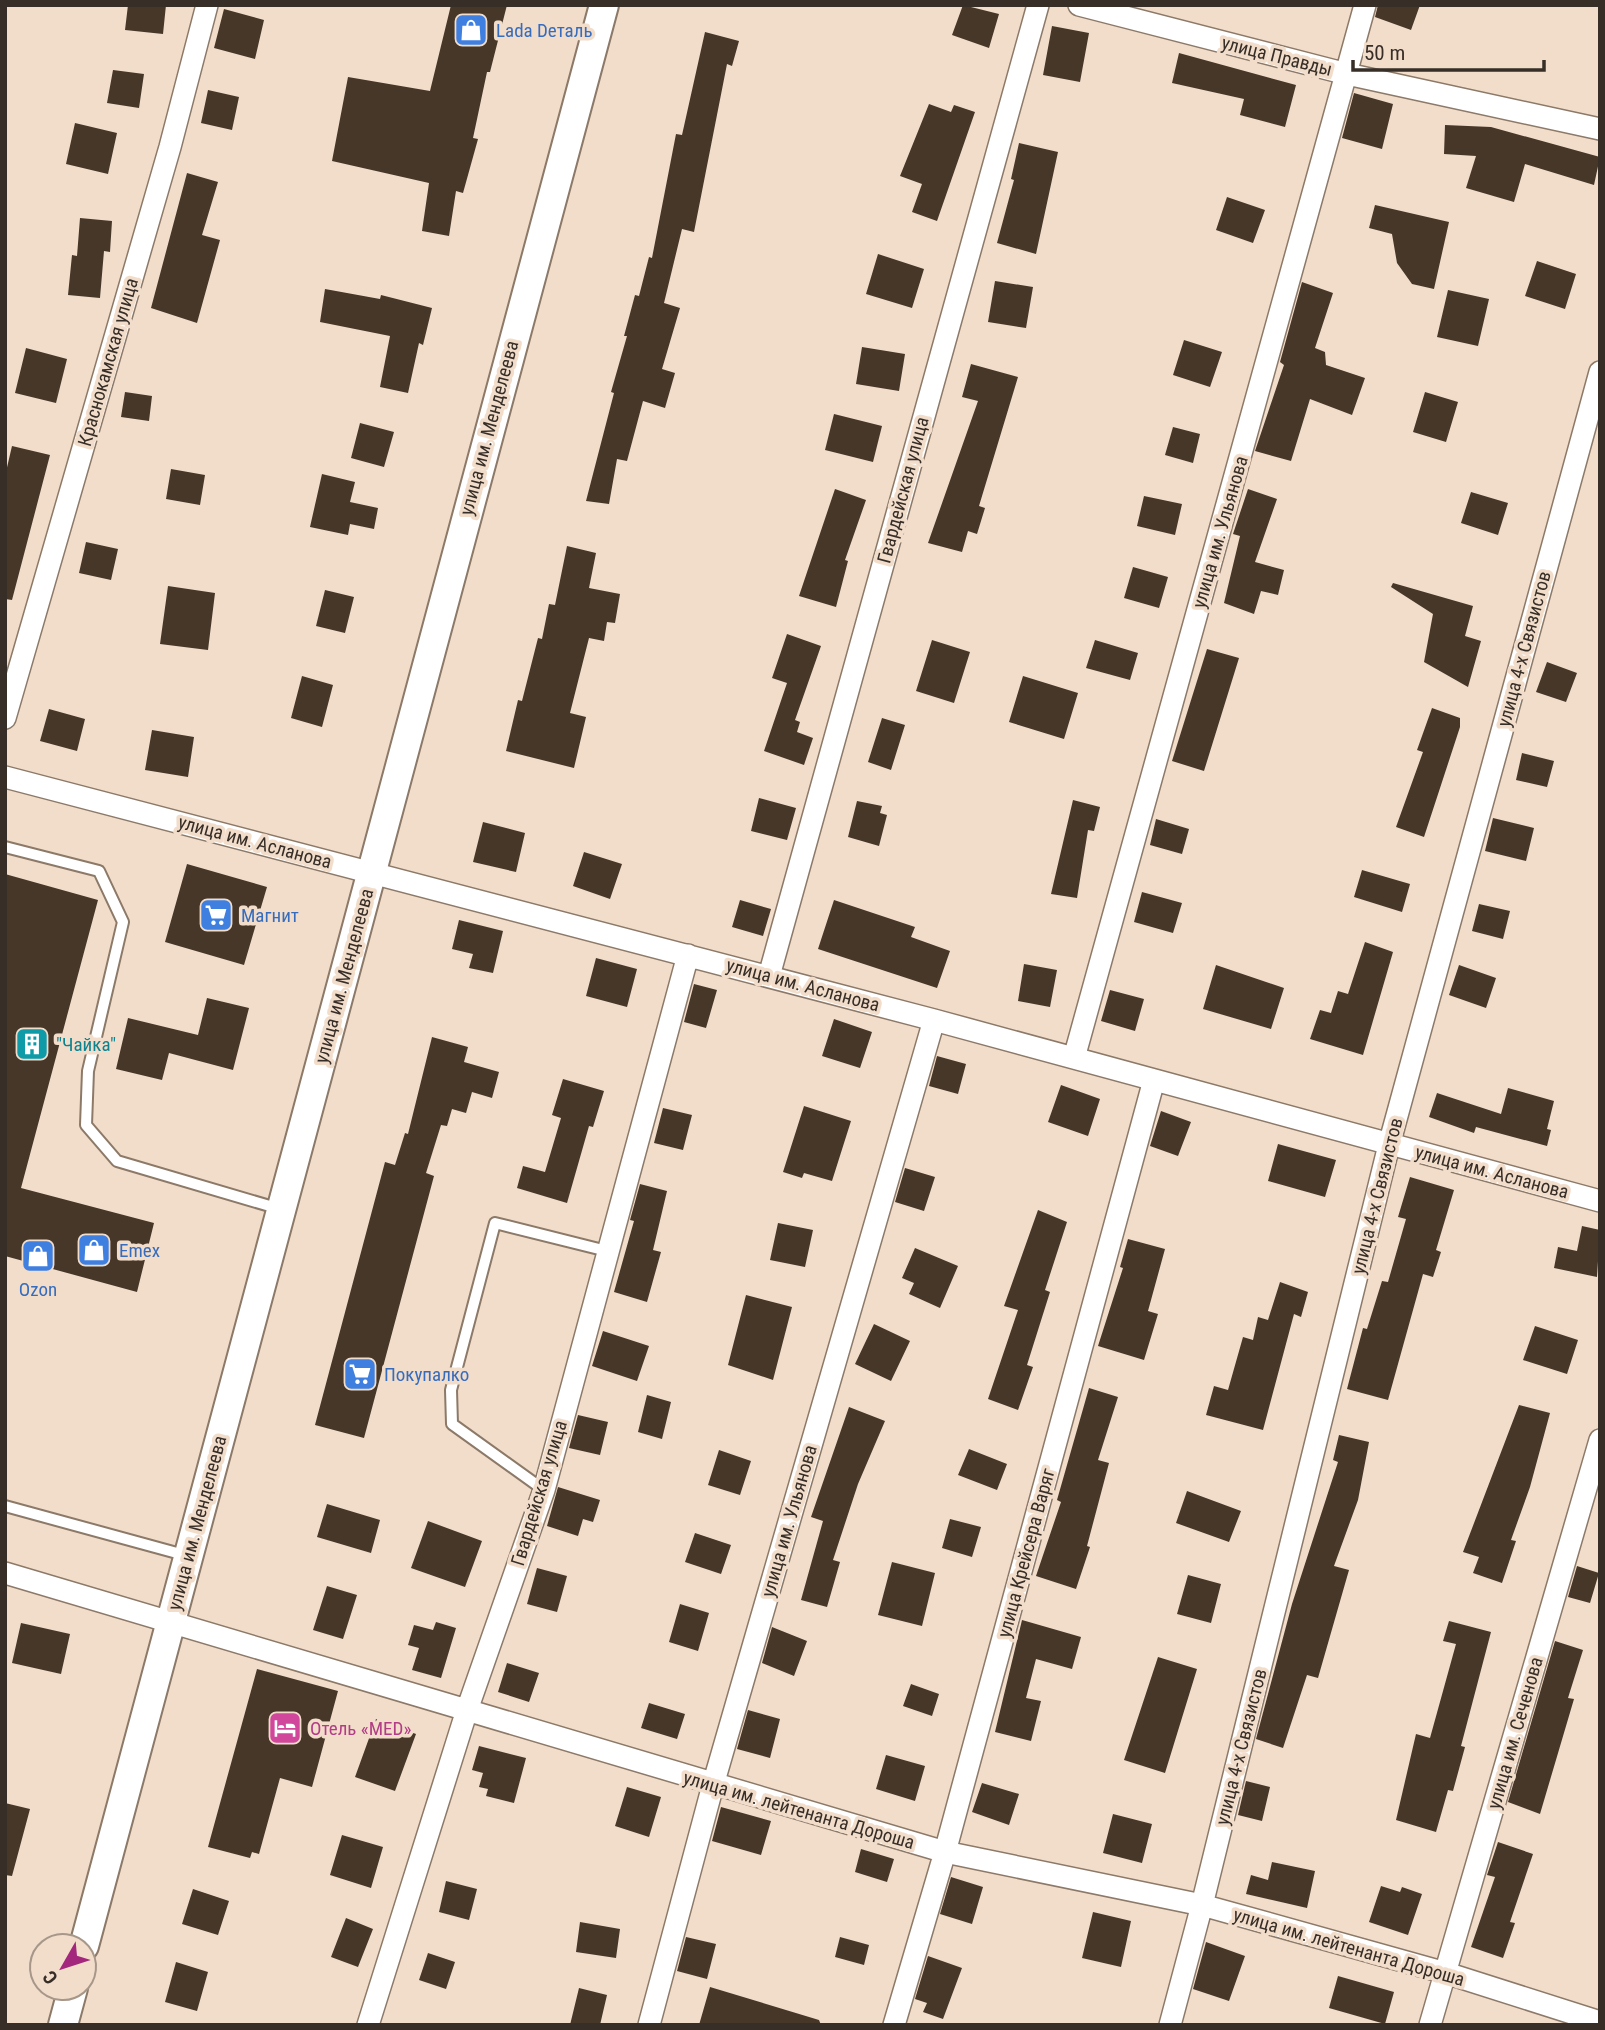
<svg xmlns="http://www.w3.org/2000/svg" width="1605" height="2030" viewBox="0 0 1605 2030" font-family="'Roboto Condensed',sans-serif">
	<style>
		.building { fill: #473728 }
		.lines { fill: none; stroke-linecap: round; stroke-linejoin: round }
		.lane-casing { stroke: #8c7968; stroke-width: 14 }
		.street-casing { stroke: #8c7968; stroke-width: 24 }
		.secondary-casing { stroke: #8c7968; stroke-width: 32 }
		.lane { stroke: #fff; stroke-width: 10 }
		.street { stroke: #fff; stroke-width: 21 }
		.secondary { stroke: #fff; stroke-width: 28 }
		.labels { text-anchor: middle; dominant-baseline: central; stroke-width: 7; stroke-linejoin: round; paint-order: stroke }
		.shop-label { font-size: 19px; fill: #366cbe; stroke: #f2ddcb; text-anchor: start }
		.street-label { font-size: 19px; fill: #362e27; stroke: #f2ddcb }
		.culture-label { font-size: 19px; fill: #0d838f; stroke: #f2ddcb; text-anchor: start }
		.hotel-label { font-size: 19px; fill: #b23c85; stroke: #f2ddcb; text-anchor: start }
	</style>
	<rect width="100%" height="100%" fill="#f2ddcb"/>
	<path class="building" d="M128,5H166L163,34L125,30Z
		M451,5H507L490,72H487L473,138L478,139L463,193L456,191L449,236L422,231L429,183L332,161L348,77L430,91Z
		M963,5L999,14L989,48L952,35Z
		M1378,5H1420L1411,30L1375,17Z
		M224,9L264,20L255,59L214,48Z
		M1052,26L1089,33L1080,82L1043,75Z
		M705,32L739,41L732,66L727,64L694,232L682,229L664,303L680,308L662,369L675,373L665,408L643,401L627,461L617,459L609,504L586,501L614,393L611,392L627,336H624L635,295L639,296L649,257L652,258L676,134L682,135Z
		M1179,53L1296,85L1285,127L1240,115L1244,99L1172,83Z
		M113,70L144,74L139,108L107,103Z
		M208,90L239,97L232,130L201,123Z
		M1354,93L1393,104L1382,149L1342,138Z
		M929,104L951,112L954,105L975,112L937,221L912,212L922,184L900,176Z
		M75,123L117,133L108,174L66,164Z
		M1445,125L1491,127L1600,157L1594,185L1525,164L1514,202L1466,188L1476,156L1444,154Z
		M1019,143L1058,152L1036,254L997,243L1014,180L1011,179Z
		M187,173L218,182L202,235L220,240L197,323L151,308Z
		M1227,197L1265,210L1253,243L1216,230Z
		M1375,205L1449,222L1434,289L1412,284L1397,263L1392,234L1369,228Z
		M80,218L112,221L110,252L104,251L100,298L68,295L72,255L77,256Z
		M878,254L924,269L912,308L866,294Z
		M1537,261L1576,274L1565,309L1525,296Z
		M995,281L1033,287L1026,328L988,322Z
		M1302,282L1333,293L1315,348L1325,352L1326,365L1365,378L1352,415L1310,399L1291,461L1255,451L1284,365L1280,362Z
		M325,289L380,299L381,295L432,308L423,345L419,343L408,393L380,387L390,336L320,322Z
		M1448,290L1489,299L1478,346L1437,337Z
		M1184,340L1222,352L1210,387L1173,375Z
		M862,347L905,354L899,391L856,384Z
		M26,348L67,359L56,403L15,393Z
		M971,364L1018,377L979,506L985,508L977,534L968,531L962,552L928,543L978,401L962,397Z
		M125,392L152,396L149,421L121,417Z
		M1425,392L1458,402L1446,442L1413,432Z
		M834,414L882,426L873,462L825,450Z
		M360,423L394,432L384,467L351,458Z
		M1173,427L1200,434L1193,463L1165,455Z
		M12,446L50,455L12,600L5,599V476Z
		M171,469L205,475L200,505L166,499Z
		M322,474L355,482L350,502L378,508L374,529L350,524L348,535L310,527Z
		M835,489L866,500L845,560L848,561L836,607L799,596Z
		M1248,489L1277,499L1255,562L1284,570L1278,595L1261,591L1254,614L1224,603L1240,536L1233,534Z
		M1471,492L1508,503L1498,535L1461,523Z
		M1144,496L1182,504L1175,535L1137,526Z
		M86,542L118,549L111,580L79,573Z
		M567,546L596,553L589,588L620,594L615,623L607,622L604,641L589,638L570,713L586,717L574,768L506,751L518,700L522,701L538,638L542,639L549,604L555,605Z
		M1133,567L1168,577L1159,608L1124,598Z
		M1393,583L1473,606L1465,636L1481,641L1468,687L1424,662L1433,614L1391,587Z
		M168,586L215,593L208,650L160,644Z
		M325,590L354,597L345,633L316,626Z
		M787,634L821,646L795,720L800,722L797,732L813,738L804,765L764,751L787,683L772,678Z
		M932,640L970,652L954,703L916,691Z
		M1095,640L1138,653L1130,680L1086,668Z
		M1207,649L1239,658L1204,771L1172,761Z
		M1547,662L1577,673L1566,702L1536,692Z
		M302,676L333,685L322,727L291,718Z
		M1023,676L1078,693L1064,739L1009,722Z
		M1432,708L1460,718V727L1424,837L1396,827L1423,752L1417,750Z
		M49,709L85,719L77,751L40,741Z
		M882,718L905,725L891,770L868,762Z
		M152,730L194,737L188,777L145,770Z
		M1522,753L1554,761L1547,787L1516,780Z
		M759,798L796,808L787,840L751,831Z
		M1073,800L1100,807L1094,831L1088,830L1077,898L1051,894Z
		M857,801L882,806L880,813L887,815L879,846L848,837Z
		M1493,818L1534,828L1526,861L1485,851Z
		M1156,819L1189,829L1182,854L1150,845Z
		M483,822L525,833L516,872L473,862Z
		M584,852L622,864L610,899L573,886Z
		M187,864L267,887L244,965L165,942Z
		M1362,870L1410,884L1402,912L1354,897Z
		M5,874L98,900L21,1188L154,1223L137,1292L5,1256Z
		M1142,892L1182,903L1173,933L1134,922Z
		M740,900L771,909L763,936L732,927Z
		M834,900L915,927L911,937L950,951L937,988L818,949Z
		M1479,904L1510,911L1503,939L1472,931Z
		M459,920L503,931L493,973L469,968L473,954L452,949Z
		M1365,942L1393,952L1363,1055L1310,1039L1320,1010L1331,1013L1338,991L1348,994Z
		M596,958L637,969L627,1007L586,996Z
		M1024,964L1057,970L1050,1007L1018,1001Z
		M1216,965L1284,988L1271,1029L1203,1009Z
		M1459,965L1496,978L1486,1008L1449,995Z
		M694,984L717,990L706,1028L684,1022Z
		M1110,990L1144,999L1135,1031L1101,1021Z
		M207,998L249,1008L233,1070L169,1053L162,1080L116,1069L128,1018L198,1035Z
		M834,1019L872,1032L860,1068L822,1056Z
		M432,1037L468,1047L464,1062L499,1072L492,1098L472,1092L466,1113L452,1109L447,1126L441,1125L426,1173L434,1176L364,1438L315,1425L385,1162L395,1165L405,1133L408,1134Z
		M937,1056L966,1064L958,1094L929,1086Z
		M563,1079L604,1091L593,1127L589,1126L567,1203L517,1188L523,1166L545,1172L561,1118L552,1115Z
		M1061,1085L1100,1099L1088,1136L1048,1122Z
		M1508,1088L1554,1101L1547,1129L1551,1130L1547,1146L1476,1127L1474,1133L1429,1117L1437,1093L1501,1114Z
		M804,1106L851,1121L832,1181L804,1173L802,1178L783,1172Z
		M663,1108L692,1115L683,1150L654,1143Z
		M1161,1111L1191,1122L1178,1156L1150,1146Z
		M1278,1144L1336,1160L1325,1197L1268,1181Z
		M905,1168L935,1177L924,1211L895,1202Z
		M1410,1177L1454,1190L1436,1250L1441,1252L1433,1277L1423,1274L1388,1400L1347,1389L1363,1328L1367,1329L1382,1281L1388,1282L1406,1219L1398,1217Z
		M640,1184L667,1191L653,1250L661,1252L647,1302L614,1292L634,1221L630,1220Z
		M1038,1210L1067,1222L1045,1290L1050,1292L1027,1365L1033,1367L1018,1410L988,1399L1018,1310L1004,1306Z
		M778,1223L813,1230L805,1267L770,1260Z
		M1582,1226L1600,1230L1597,1277L1554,1268L1558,1247L1577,1251Z
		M1128,1239L1165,1249L1148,1311L1158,1314L1144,1360L1098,1346L1123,1268L1120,1267Z
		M915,1248L958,1266L940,1308L909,1294L914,1283L902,1278Z
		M1280,1282L1308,1292L1301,1317L1294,1314L1263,1430L1206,1415L1214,1386L1228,1390L1243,1337L1253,1340L1258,1317L1268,1320Z
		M746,1295L792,1307L773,1380L728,1365Z
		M874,1324L910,1341L891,1381L855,1364Z
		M1535,1326L1578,1340L1567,1374L1523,1360Z
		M603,1331L649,1346L637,1381L592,1366Z
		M1089,1388L1118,1397L1098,1460L1109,1463L1087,1546L1090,1547L1076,1589L1036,1576L1061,1502L1057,1500Z
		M647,1395L671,1402L662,1439L638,1432Z
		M1519,1405L1550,1413L1530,1487L1511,1540L1516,1541L1502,1583L1473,1573L1479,1557L1463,1552Z
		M849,1407L885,1421L858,1484L833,1560L840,1562L827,1607L801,1600L823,1521L811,1517Z
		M578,1415L608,1422L600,1455L569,1448Z
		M1339,1435L1369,1442L1358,1500L1334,1566L1349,1570L1318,1678L1307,1675L1283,1748L1256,1739L1292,1604L1338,1462L1333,1460Z
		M969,1449L1007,1464L997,1490L958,1475Z
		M719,1450L751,1461L740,1495L708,1485Z
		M558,1487L600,1500L593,1522L583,1519L578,1536L547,1526Z
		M1187,1491L1241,1511L1229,1542L1176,1523Z
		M327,1504L380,1520L371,1553L317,1537Z
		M950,1519L981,1527L972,1557L942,1548Z
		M428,1521L482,1541L465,1587L411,1568Z
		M695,1533L731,1545L721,1574L685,1562Z
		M892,1562L935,1573L922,1626L878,1615Z
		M1577,1566L1599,1573L1590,1603L1568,1597Z
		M537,1568L567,1576L557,1612L527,1604Z
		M1188,1575L1221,1584L1211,1623L1177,1614Z
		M327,1586L357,1595L343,1639L313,1630Z
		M680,1604L709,1613L698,1651L669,1642Z
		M1022,1620L1081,1637L1072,1669L1036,1659L1026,1698L1041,1701L1031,1741L995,1732Z
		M1449,1621L1491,1632L1461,1746L1465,1747L1453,1791L1448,1790L1436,1832L1396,1820L1416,1734L1430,1738L1456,1644L1443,1641Z
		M436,1622L456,1628L441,1678L412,1670L419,1648L408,1645L414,1625L433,1630Z
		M21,1623L70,1634L61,1674L12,1663Z
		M772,1627L807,1641L794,1676L762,1663Z
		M1555,1641L1583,1650L1568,1698L1574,1699L1540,1814L1508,1802Z
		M1158,1657L1197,1669L1165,1773L1124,1760Z
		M507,1663L539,1673L529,1702L498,1692Z
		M257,1669L338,1691L312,1787L280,1778L259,1854L252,1852L250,1858L208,1847Z
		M911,1684L939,1694L932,1716L903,1706Z
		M649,1703L685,1714L677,1739L641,1728Z
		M748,1710L780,1719L770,1758L737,1749Z
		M376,1719L416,1734L395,1791L355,1777Z
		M479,1746L526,1758L514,1803L486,1796L488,1789L479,1787L483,1773L472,1770Z
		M886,1755L925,1766L915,1801L876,1789Z
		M1246,1781L1270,1787L1262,1821L1238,1815Z
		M982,1783L1019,1794L1009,1825L972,1812Z
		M627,1787L661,1797L649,1837L615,1826Z
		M5,1803L30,1809L12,1876L5,1875Z
		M721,1807L771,1821L761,1855L712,1841Z
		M1113,1814L1152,1824L1142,1863L1103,1853Z
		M342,1835L383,1847L371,1888L330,1875Z
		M1498,1842L1533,1854L1510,1922L1515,1923L1503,1958L1471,1947L1495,1877L1487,1875Z
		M861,1849L894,1859L887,1882L855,1872Z
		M1272,1862L1315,1871L1307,1908L1246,1894L1251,1875L1268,1880Z
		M951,1877L983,1887L972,1924L940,1914Z
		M446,1881L477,1889L469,1920L439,1912Z
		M1381,1886L1400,1892L1402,1887L1422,1894L1408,1935L1369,1922Z
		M193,1889L229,1901L218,1935L182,1924Z
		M1093,1912L1131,1921L1121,1967L1082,1958Z
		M346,1918L373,1929L358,1967L331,1957Z
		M580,1922L620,1929L616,1958L576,1952Z
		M686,1937L716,1944L707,1979L677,1971Z
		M840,1937L869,1945L864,1965L835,1957Z
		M1206,1942L1245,1956L1229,2001L1193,1989Z
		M428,1953L455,1962L446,1989L419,1980Z
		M928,1956L962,1968L943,2019L923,2012L927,2003L915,1999Z
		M176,1962L208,1972L197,2011L165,2002Z
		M1338,1976L1394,1992L1385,2024L1329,2008Z
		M710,1987L819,2020L821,2025H699Z
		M579,1988L607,1995L600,2025H570Z"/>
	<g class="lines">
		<defs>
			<path id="lane" d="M5,847L99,871L123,922L88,1071L86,1125L117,1161L280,1209
				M544,1490L452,1424L451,1390L495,1223L607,1251
				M5,1506L188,1556"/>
			<path id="street" d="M1079,5L1347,74L1600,129
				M5,718L170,147L207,5
				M5,777L934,1020L1600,1201
				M769,976L1038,5
				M1074,1058L1365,5
				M5,1573L945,1852L1202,1905L1446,1973L1600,2022
				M368,2025L467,1710L544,1490L688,955
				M649,2025L713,1785L934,1020
				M894,2025L945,1852L1154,1080
				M1170,2025L1202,1905L1389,1145L1600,372
				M1430,2025L1600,1440"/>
			<path id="secondary" d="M84,1946L604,5
				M63,2025L73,1988"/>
		</defs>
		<use href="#lane" class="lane-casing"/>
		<use href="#street" class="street-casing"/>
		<use href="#secondary" class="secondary-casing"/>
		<use href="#lane" class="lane"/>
		<use href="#street" class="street"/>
		<use href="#secondary" class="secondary"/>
	</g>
	<defs>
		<symbol id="shop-square" viewBox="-11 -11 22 22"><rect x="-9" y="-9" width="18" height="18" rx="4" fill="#3f7fe0" stroke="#f2ddcb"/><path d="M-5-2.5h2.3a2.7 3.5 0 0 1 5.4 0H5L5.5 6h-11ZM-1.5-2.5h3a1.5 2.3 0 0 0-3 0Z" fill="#fff"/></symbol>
		<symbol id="supermarket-square" viewBox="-11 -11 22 22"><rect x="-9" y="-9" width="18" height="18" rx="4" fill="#3f7fe0" stroke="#f2ddcb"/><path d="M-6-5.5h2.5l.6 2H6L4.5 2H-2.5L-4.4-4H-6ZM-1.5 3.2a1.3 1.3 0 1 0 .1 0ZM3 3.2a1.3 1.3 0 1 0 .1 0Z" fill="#fff"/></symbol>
		<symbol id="building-square" viewBox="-11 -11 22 22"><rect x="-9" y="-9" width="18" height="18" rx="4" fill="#0f9aa8" stroke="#f2ddcb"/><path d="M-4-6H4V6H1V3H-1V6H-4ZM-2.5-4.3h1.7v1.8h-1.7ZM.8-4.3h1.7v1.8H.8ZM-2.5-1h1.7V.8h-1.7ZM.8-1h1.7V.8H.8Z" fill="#fff"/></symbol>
		<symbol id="hotel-square" viewBox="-11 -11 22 22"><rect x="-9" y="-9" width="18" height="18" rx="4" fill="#d1479c" stroke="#f2ddcb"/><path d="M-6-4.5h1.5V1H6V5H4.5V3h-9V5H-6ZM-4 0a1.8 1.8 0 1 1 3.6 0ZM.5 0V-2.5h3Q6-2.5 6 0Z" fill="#fff"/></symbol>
	</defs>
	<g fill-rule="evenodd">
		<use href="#shop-square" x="452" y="11" width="38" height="38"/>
		<use href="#supermarket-square" x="197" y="896" width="38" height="38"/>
		<use href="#building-square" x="13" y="1025" width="38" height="38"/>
		<use href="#shop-square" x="75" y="1231" width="38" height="38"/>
		<use href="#shop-square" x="19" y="1237" width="38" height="38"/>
		<use href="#supermarket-square" x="341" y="1355" width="38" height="38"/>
		<use href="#hotel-square" x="266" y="1709" width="38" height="38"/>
	</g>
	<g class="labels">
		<g class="shop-label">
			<text x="496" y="30">Lada Dеталь</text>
			<text x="241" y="915">Магнит</text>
			<text x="119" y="1250">Emex</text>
			<text x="38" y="1289" text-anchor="middle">Ozon</text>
			<text x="384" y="1374">Покупалко</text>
		</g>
		<g class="street-label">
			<text transform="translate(1277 56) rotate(14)">улица Правды</text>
			<text transform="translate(108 362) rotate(-74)">Краснокамская улица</text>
			<text transform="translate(489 428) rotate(-75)">улица им. Менделеева</text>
			<text transform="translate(903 490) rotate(-75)">Гвардейская улица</text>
			<text transform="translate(1220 532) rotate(-74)">улица им. Ульянова</text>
			<text transform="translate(1524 649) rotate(-75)">улица 4-х Связистов</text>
			<text transform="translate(255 842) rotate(15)">улица им. Асланова</text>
			<text transform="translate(344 976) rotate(-75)">улица им. Менделеева</text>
			<text transform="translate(803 985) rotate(15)">улица им. Асланова</text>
			<text transform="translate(1492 1172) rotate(15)">улица им. Асланова</text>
			<text transform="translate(1377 1196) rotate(-76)">улица 4-х Связистов</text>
			<text transform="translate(539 1493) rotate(-73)">Гвардейская улица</text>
			<text transform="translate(789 1521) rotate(-74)">улица им. Ульянова</text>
			<text transform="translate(197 1523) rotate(-75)">улица им. Менделеева</text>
			<text transform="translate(1026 1553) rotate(-75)">улица Крейсера Варяг</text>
			<text transform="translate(1515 1733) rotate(-74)">улица им. Сеченова</text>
			<text transform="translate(1241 1747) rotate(-76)">улица 4-х Связистов</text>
			<text transform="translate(799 1810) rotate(16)">улица им. лейтенанта Дороша</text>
			<text transform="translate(1349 1947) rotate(16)">улица им. лейтенанта Дороша</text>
		</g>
		<g class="culture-label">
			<text x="56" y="1044">"Чайка"</text>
		</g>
		<g class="hotel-label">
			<text x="310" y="1728">Отель «MED»</text>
		</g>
	</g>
	<rect width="1605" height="2030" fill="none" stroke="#362e27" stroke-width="14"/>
	<g transform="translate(63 1967) rotate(231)"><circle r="33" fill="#f2ddcb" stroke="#a79789" stroke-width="2"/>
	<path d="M0-5L12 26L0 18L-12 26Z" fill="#a3277c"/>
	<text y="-10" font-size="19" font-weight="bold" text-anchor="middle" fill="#362e27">С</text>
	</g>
	<path d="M1353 60v10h191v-10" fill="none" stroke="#362e27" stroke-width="3.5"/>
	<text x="1364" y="60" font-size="21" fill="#362e27" stroke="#f2ddcb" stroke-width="5" paint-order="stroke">50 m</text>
</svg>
